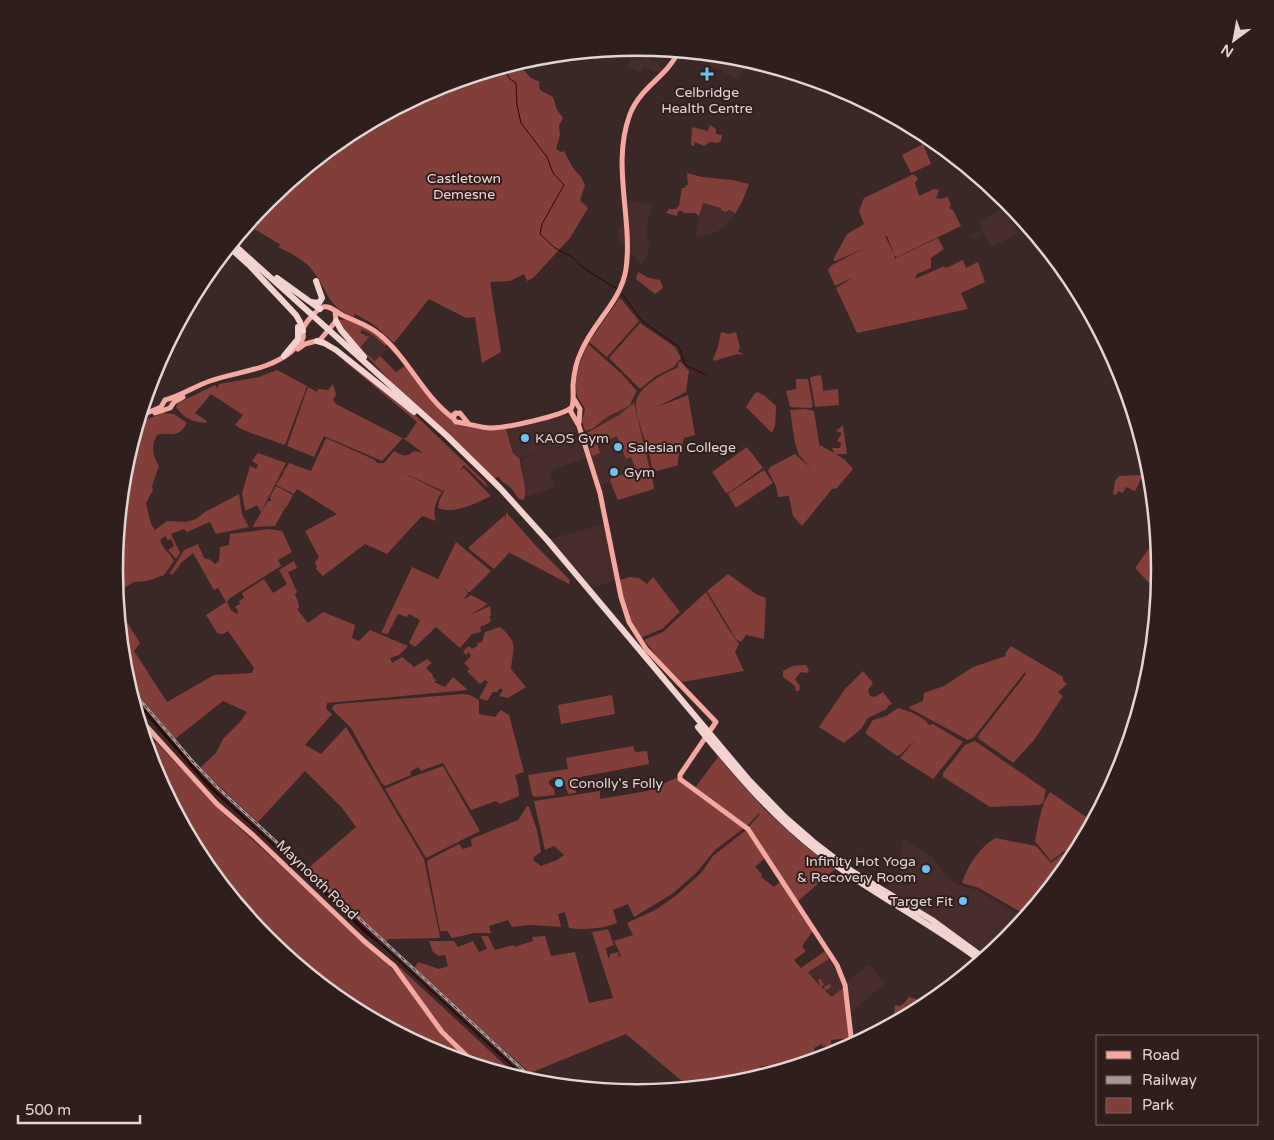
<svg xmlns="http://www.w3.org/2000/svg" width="1274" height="1140" viewBox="0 0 1274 1140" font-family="'Varela Round',sans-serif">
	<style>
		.built { fill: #462d2b }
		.green { fill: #823f39 }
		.water { fill: #320605 }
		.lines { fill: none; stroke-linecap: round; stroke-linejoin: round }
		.stream { stroke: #320605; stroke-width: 1 }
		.major { stroke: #f4a8a0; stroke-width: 5 }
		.highway { stroke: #f3d3cf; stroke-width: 6 }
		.rail-casing { stroke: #a69896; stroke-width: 3 }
		.rail { stroke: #2f1e1c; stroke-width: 1; stroke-dasharray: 4; stroke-linecap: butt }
		.poi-dot { fill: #6ec2f3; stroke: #2f1e1c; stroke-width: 2 }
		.labels { text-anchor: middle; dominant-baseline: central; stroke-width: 4; stroke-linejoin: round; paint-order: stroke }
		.poi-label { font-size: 14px; fill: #e2d6d4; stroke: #2f1e1c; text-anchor: start }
		.park-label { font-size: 14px; fill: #f1d6d3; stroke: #2f1e1c }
		.street-label { font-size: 14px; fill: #e2d6d4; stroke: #2f1e1c }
		.rim { fill: none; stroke: #e2d6d4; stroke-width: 2.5 }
	</style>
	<rect width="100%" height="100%" fill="#392826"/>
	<path class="built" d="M631,50L651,54L650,60L657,61L659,65L666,70L660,74L644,66L640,72L628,67Z
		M695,53L737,57L756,64L742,72L738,79L714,68Z
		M625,198L628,200L653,206L646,228L647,240L649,241V247L647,257L640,264L634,255H630L628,249L618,239L619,227L623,226Z
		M702,203L734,212L735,214L726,226L715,233L695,237Z
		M1004,208L1018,234L991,247L983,232L972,238L970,236L982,230L979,221Z
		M362,328L373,335L387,349L375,361L360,347V332Z
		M635,399L655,487L654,490L617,500L610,484L607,483L600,486L585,433L594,429L607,418L622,409L626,408Z
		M566,415L571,416L586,458L550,471L555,487L526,497L521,459L554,446L520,458L514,453L506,429Z
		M604,524L616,580L592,588L551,539Z
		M904,839L932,857L946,875L956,884L979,891L1024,918L1006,940L987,955L941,923L884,888L899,879L901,848Z
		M829,959L838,973L843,988L832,997L808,972Z
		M869,964L885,983L851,1013L847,982Z"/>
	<path class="green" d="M517,63L531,78L540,82L539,85L540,90L553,97L557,110L563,118L559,126L560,135L556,149L561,152L564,151L573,168L581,177L585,185L580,200L588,208L570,238L533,278L527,281L524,274L510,281L490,282L501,352L482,363L475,317L466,318L429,299L394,343L373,324L355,314L353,317C326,305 329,292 313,271C305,260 290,253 278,247L281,245L248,225L268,200L347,135L437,87Z
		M710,125L716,129V134L722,135L721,141L718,143L710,142L704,146L695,142L694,146L691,145L692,127L708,131Z
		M923,144L931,164L911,173L902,155Z
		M687,173L702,177L732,180L749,184L742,202L735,214L734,212L728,210L727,212L721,210V208L703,203L699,216L695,213H684L682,211H678L677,216L666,213L669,209H676L679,206L682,188H685L686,185H688Z
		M914,174L918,179L915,183L919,196L934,189L939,190L936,198L940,199L948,197L951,206L949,208L953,210L961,226L897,257L895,256L887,236H885L895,256L894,259L938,238L944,249L931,258V268L917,274L915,279L944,266L945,268L948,267L963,260L966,268L978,262L985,282L961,293L968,309L857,333L836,288L854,277L835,286L828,270L832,265L867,247L836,261L833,260L847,234L864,224L859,211L864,198Z
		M638,272L649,278L660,280L663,288L655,294L636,279Z
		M621,299L639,321L607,357L589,342L619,299Z
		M346,319L367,327L387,344L385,346L373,335L362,329L360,333L369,337L360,348L375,361L380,356L396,372L405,366C439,404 449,430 506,429L513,453L520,459C520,472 528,486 524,500L519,499C516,495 514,492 511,488C508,484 502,484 499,477L494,478L391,382L339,326L338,320Z
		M640,323L675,347L681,358L674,367L656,376L640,389L609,358Z
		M721,332L729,334L736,332L740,348L738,351L744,355L737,354L714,361L713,359L718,347Z
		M588,344L622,374L637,391L629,406L609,416L592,429L585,431L582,421L585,409C583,404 578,400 577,395C573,378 581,359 588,344Z
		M343,360H345L410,410L486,483L488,488L464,465L460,470L464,468L491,496C476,503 454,515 438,508L439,501L445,489L443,491L397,470L442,492C436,500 432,511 436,521L422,516L387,554L365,544L323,576L316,569L317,567L315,562L319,557L305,531L337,514L297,489L294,494L276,485L283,474H284L283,472L289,463L311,471L326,438L375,460L377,463H384L394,451C402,456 406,458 414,451L423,453L403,438L382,461L324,436L314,457L287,446L308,387L317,392L318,389L328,390L333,384L336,394L333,400L336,404L402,438H406L417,422Z
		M679,362H681L689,371L686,392L657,407L688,395L695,435L684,438L678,459V465L657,471L652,467L648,448L645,446L646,444C643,433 635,413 636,402C638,387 665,372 677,368Z
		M277,370L307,386L285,445L243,430L235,425L243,415L211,394L195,413L207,421L206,423C193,422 183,418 176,407L178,403L215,385L217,388L219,384L259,377Z
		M820,375L822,379L823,391L838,389L839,405L815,407L810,378L811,377Z
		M796,379H808L813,406L811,408L790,407L786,391L796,389Z
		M758,392L765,396L776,406L775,426L772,433L746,407L755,393Z
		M634,403L654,487L653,489L618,500L610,480L611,478L636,470L631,457L626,459L617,436L597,444L600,453L592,456L585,434L619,415Z
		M805,409L814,411L820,449V445L834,453L832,448H840L841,443L837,441L842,433L836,431L843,425L847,454H836L845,460L853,469L837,488L832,489L802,526L793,516L789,496L778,497L776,486L768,471L770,467L795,454L811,468L799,455L795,443L790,410Z
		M163,413L174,414L187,423C177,440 172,431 157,435C151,445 152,456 159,466L152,486L153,490L146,503L151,524L155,530L167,521L186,522L196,519L205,512L239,494L242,514L249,527L216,534L210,522L187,532L184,529L171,534L180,553L176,559L168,550L174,546L171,539L168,540L165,536L160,540C163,549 170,553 174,561L164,575L147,581L134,582L117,592L115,570L125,468L138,423Z
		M747,447L763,468L730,492L726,493L712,472Z
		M258,453L286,463L261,512L257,505L245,511L242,493L250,466L256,469L258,465L252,461Z
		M764,470L773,483L737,507H735L728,494Z
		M1143,475L1135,491L1126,487L1123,493L1118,491L1116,495L1113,494L1115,481L1119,476Z
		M276,486L293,495L286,508L276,503L285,508L275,526L254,527L253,526L268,501H271L270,497Z
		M506,512L536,546L570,580L569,584L510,553V552L494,569L469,549V547L505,515L506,520Z
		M269,529L282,531L292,552L278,560L281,566L230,598L227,602L231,610L237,614L238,611L235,607L240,604L239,601L244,598L242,593L264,579L273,593L287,584L279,570L294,561L297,568L288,572L297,592L295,594C296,599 299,601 299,608L297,609L308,623L323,612L355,625L352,638L359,641L370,630L408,646L399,655L390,658L392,663L402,657L414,667L427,659L432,663L426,668L432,674L434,679L437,680L434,682L445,687L453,677L468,690L327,703L326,709L332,714L305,745L321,754L346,727L424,859L440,937L438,938L389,939L385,942L306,870L356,827L342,808L305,771L258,822L200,768L216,753L223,739L240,722L247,712L223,701L175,739L127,681L124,672L118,608L140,643L134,651L167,702L214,675L252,673L254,668L228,631L223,634L217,633L206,615L226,602L218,588L214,590L193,553L182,562L172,575L170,573L184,550L198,544L204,558L211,560L215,564L219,561L220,547L229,545L230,534Z
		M1155,540L1157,541L1159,570V579L1149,583L1135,568Z
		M456,542L491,571L470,592H468L460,583L468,593L463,600L471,595L488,604L470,615L490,606L491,615L489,617L491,620L489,623L480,627L481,632L472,634L460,648L436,627L415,647L409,643L420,620L409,614L407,617L398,614L388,634L381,633L412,567L438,579Z
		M728,574L756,594L766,598L764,639L746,635L741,642L736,639L707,591Z
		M629,577L639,578L647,584L653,577L680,612L662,629L640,638L625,608L620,580Z
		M706,592L727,627L739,644L735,652L744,671L682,682L659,659L644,640L663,632Z
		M500,627C519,643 513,647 511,669L526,687L508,698L499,696L503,690L500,688L497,692H493L487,701L479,698L488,682L485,680L480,684L467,671L470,669L464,663L471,656L469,652L466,655L463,651L469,646L472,649L477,646L478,643L482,642L485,632Z
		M1011,646L1063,677V681L1067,684L1058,692L1063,696L1034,740L1014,762H1012L979,739L978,736L1026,674L1025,672L974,737L968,740L909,708V707L923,701L924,693L944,686L973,667L1006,656L1005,654Z
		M806,665L809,670L807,673L801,672L795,679L800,686L799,691H796L795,686L783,677V671L792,666Z
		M863,671L873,683L868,690L870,696L875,697L883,692L892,704L888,706L887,709L868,718L861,729L844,743L819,727L845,689Z
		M463,694L470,695L479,700V714L495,717L501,710L509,715L524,772L515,775L518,786L519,796L500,804L496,801L471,810L443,763L421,771L418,767L410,772L411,775L385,786L382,784L351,728L332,709L334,705L337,704Z
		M612,695L615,714L561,724L558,705Z
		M898,708C908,711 924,716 929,725L933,724L963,742L933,779L900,758L916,739L900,755L897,756L865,733L873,720L886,716Z
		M975,741L1046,790L1043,803L1039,805L990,807L943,777V773L965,745Z
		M156,742L222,812L387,963L402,980L440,1032L472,1063L437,1053L346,1004L267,939L202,860L154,770L148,748Z
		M633,746L635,752L647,751L649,764L575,778L576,793L568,794L563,779C558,775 554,777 549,781V784L554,789L555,795L535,797L532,795L528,775L568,769L566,758Z
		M718,757L764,809L799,841L835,869L797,902L748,828L760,814L759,813L748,825H746L695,788Z
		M443,766L480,831L426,858L385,789L412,777Z
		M676,778L742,825L744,828L715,850L696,873L672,894L634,917L628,904L613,910L617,923C601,929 586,930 569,928L565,912L558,914L561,927L531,925L512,927L508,920L489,926L491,933H475L452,938L447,931H440L427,863L428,860L459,844L463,849L472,846L471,839L518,820L527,806L529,807L537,830L541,852L534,857L533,860L541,866L557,860L564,855L554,846L545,850L534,801L600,791V799L647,791Z
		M1050,792L1092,821L1085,835H1082L1083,839L1073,858L1064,851L1051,861L1035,841C1038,828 1041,803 1050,792Z
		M746,830L765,858L755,867L762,874L761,877L774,887L780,882L813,931L802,946L806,951L794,960L801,968L825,951L829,959L808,972L820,986L818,980L821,979L824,985L821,987L825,990L824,987L830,984L831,987L825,991L832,997L843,988L850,1038L831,1040L832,1052L825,1054L826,1046H822V1044L814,1048V1060L805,1062L761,1066L755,1077L739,1083L689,1087L626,1034L530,1073L414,968L418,962L439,969L448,966L445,955L439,956L433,952L429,941H454L458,947L473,941L479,952L487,949L481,936H488L495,950L513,945L514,947L533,941L532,937L545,936L551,956L575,952L589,1003L613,998L592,932L608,929L614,945L606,948L608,958L610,957V954L618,952L619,956L615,957L621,956L614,941L633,935L627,923L657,909L678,894L702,872L713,856Z
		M995,838L1036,846L1051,863L1064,853L1072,859L1026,915L979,888L962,883C968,865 979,848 995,838Z
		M394,962L519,1078L478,1065L443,1031L393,963Z
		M926,995L930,1002L896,1021L894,1015L895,1005L900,1006L904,1003L909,997L919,1000Z"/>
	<path class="water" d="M131,693L204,778L220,794L530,1081L525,1079L382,946L367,935L254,828L209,788L133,700Z"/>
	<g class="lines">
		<path class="stream" d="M502,67L510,79L516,83L517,105L521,123L547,157L553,173L564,185L542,224L540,234L555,248L572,257L585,269L617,289
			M622,294L642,321L679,347L685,364L687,366L707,375"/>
		<path class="major" d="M298,349L305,344L320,340L336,321L335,311
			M574,399L580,409L579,423
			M571,408V412L579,426L600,493L621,597L629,622L646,649L716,722L680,775V779L748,829L837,965L845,985L852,1045
			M155,413L170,408L174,402L183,397
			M456,413L453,418L456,422C468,423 479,428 491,428C505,428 563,416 572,407C574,400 573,392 573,385C574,373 576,362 581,352C593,322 621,302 626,269C633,218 611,165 630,114C641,86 667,77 678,52
			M454,414L460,413L468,423
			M140,416L161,407L165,400C181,396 195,386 210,381C238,371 268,371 292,351C295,348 300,344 302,340C305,336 302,334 303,329C305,323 317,309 323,307C331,305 337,313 344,316C357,322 369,325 380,335C409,359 423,396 453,418
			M138,717L217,804L254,836L364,941L394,966L442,1032L475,1064"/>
		<path class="highway" d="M232,243L447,436L500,488L548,541L748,779L785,817L816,844L850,870L932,920L984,958
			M229,247L249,265L296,315L300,322L303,331
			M277,278L320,309
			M311,302L319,303L322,298L316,281
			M336,321L341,330L364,357
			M317,341L324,343L336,350L414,412
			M284,356L298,339V327
			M698,727C735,772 771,815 817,851C868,892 928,921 981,961"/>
		<defs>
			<path id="rail" d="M129,687L193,762L217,787L536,1082"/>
		</defs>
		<use href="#rail" class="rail-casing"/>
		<use href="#rail" class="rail"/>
	</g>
	<g class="poi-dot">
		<path d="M704.5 66.5h5v5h5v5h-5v5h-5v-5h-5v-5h5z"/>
		<circle cx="525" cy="438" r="5"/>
		<circle cx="618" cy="447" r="5"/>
		<circle cx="614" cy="472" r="5"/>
		<circle cx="559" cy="783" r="5"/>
		<circle cx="926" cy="869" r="5"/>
		<circle cx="963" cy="901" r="5"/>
	</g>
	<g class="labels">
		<g class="poi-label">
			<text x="707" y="92" text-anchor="middle">Celbridge<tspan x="707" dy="16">Health Centre</tspan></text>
			<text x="535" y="438">KAOS Gym</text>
			<text x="628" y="447">Salesian College</text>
			<text x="624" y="472">Gym</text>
			<text x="569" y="783">Conolly's Folly</text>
			<text x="916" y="861" text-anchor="end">Infinity Hot Yoga<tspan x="916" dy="16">&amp; Recovery Room</tspan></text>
			<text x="953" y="901" text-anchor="end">Target Fit</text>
		</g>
		<g class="park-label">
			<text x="464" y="178">Castletown<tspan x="464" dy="16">Demesne</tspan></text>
		</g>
		<g class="street-label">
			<text transform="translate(317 880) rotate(44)">Maynooth Road</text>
		</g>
	</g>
	<path d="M0 0H1274V1140H0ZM123 570a514 514 0 1 1 1028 0a514 514 0 1 1-1028 0Z" fill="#2f1e1c" fill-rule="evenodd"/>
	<path class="rim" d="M123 570a514 514 0 1 1 1028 0a514 514 0 1 1-1028 0Z"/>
	<rect x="1096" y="1035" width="162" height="90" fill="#2f1e1c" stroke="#776866"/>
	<rect x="1106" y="1051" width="25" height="8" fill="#f4a8a0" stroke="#776866"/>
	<text x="1142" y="1060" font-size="15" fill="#e2d6d4">Road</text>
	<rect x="1106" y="1076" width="25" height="8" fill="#a69896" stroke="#776866"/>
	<text x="1142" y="1085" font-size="15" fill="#e2d6d4">Railway</text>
	<rect x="1106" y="1098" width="25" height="15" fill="#823f39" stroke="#776866"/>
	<text x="1142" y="1110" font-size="15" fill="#e2d6d4">Park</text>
	<g transform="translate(1234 40) rotate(212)" stroke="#2f1e1c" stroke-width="4" paint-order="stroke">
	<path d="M0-4L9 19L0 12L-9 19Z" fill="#e2d6d4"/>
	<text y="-8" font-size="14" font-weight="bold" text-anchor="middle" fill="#e2d6d4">N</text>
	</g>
	<path d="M18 1115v8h122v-8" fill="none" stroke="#e2d6d4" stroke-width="2.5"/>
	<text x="25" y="1115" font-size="15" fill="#e2d6d4" stroke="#2f1e1c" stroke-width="4" paint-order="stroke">500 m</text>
</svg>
